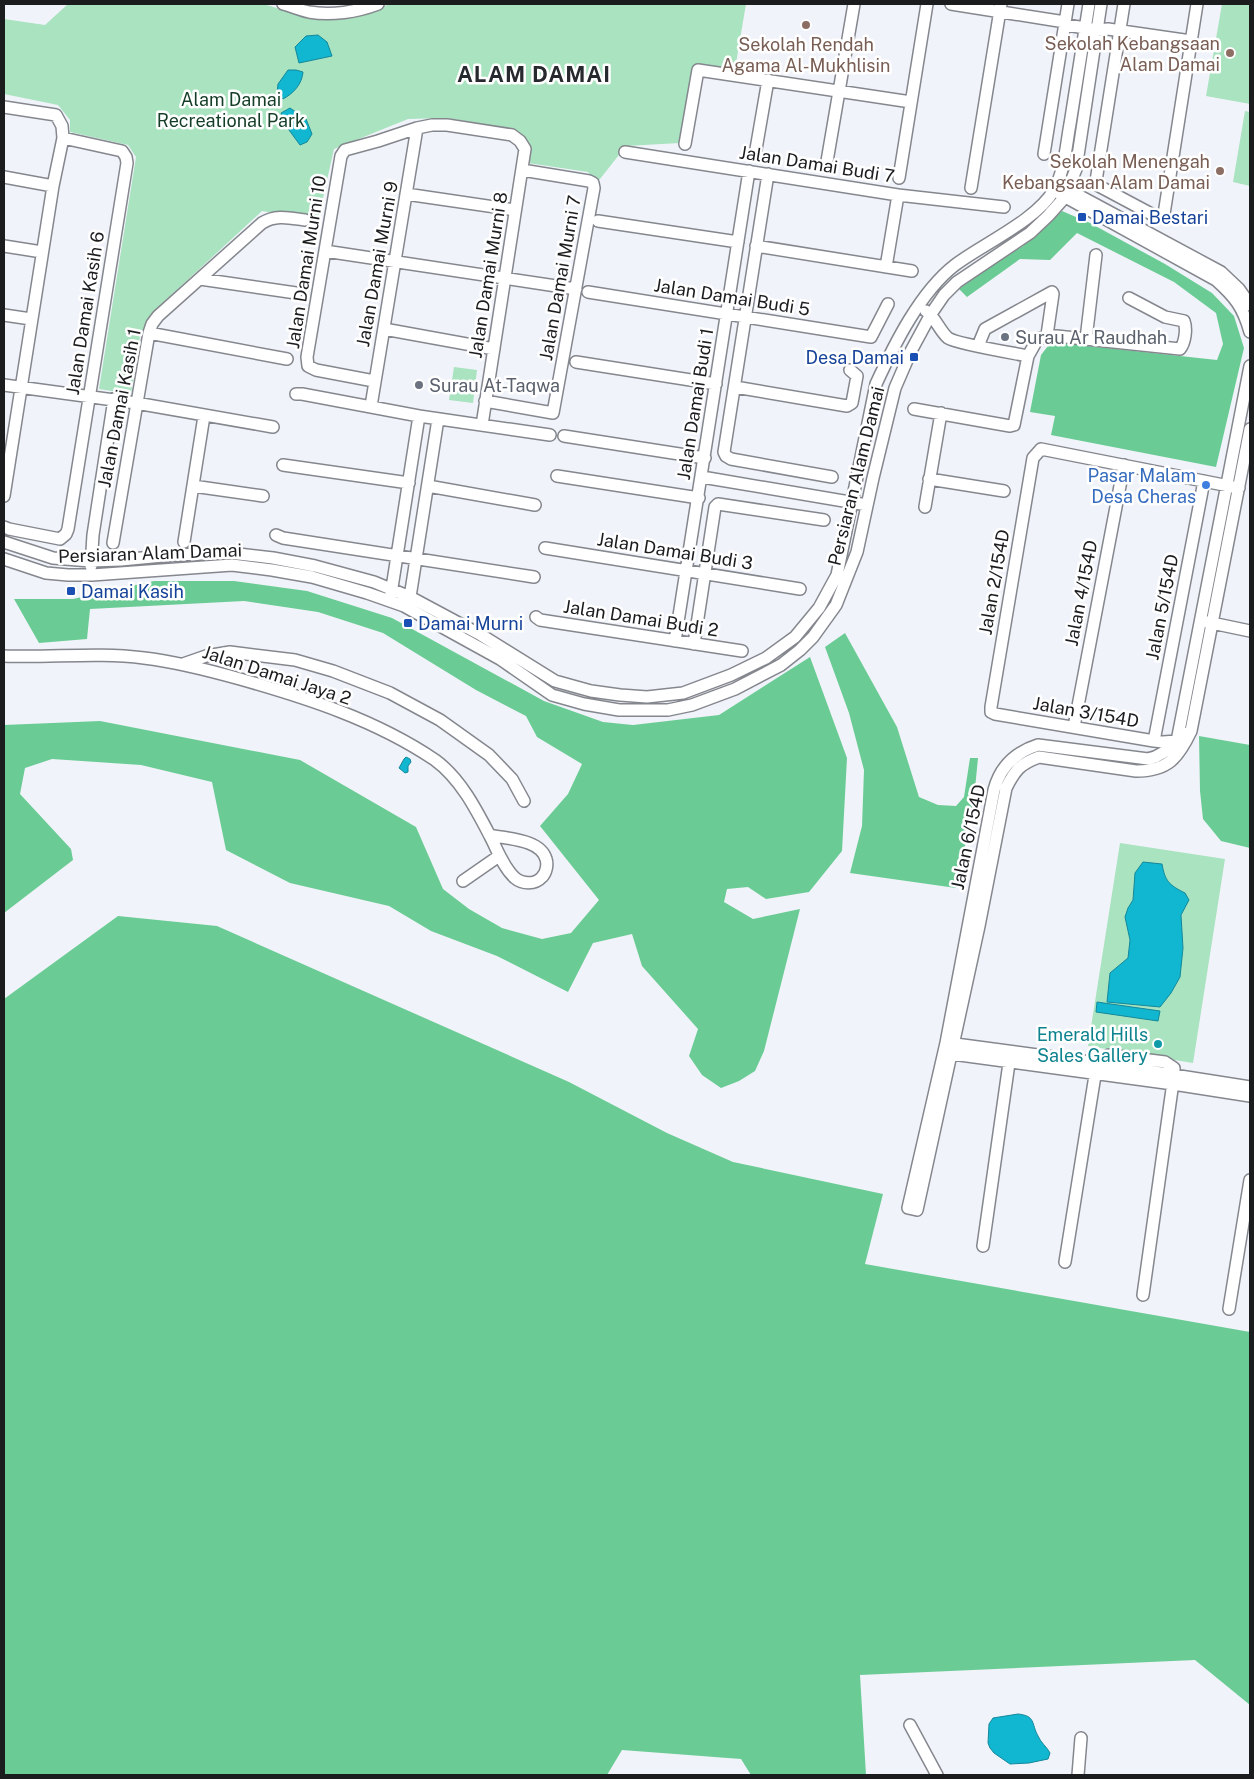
<svg xmlns="http://www.w3.org/2000/svg" width="1254" height="1779" viewBox="0 0 1254 1779" font-family="'Public Sans',sans-serif">
	<style>
		.green { fill: #a9e3bf }
		.forest { fill: #6acc94 }
		.water { fill: #11b6d0; stroke: #14889b }
		.lines { fill: none; stroke-linecap: round; stroke-linejoin: round }
		.minor-casing { stroke: #85878e; stroke-width: 14 }
		.minor { stroke: #fff; stroke-width: 11 }
		.education-dot { fill: #8d6e63; stroke: #fff; stroke-width: 2 }
		.transit-dot { fill: #1a4fb4; stroke: #fff; stroke-width: 2 }
		.worship-dot { fill: #6b7280; stroke: #fff; stroke-width: 2 }
		.shop-dot { fill: #3f7fe0; stroke: #fff; stroke-width: 2 }
		.culture-dot { fill: #0f9aa8; stroke: #fff; stroke-width: 2 }
		.labels { text-anchor: middle; dominant-baseline: central; stroke-width: 5; stroke-linejoin: round; paint-order: stroke }
		.education-label { font-size: 18px; fill: #785e54; stroke: #fff; text-anchor: end }
		.park-label { font-size: 18px; fill: #153e28; stroke: #fff }
		.street-label { font-size: 18px; fill: #1b1c1e; stroke: #fff }
		.transit-label { font-size: 18px; fill: #164399; stroke: #fff; text-anchor: start }
		.worship-label { font-size: 18px; fill: #5b616d; stroke: #fff; text-anchor: start }
		.shop-label { font-size: 18px; fill: #366cbe; stroke: #fff; text-anchor: end }
		.culture-label { font-size: 18px; fill: #0d838f; stroke: #fff; text-anchor: end }
		.district-label { font-size: 22px; font-weight: bold; letter-spacing: 1px; fill: #28292f; stroke: #fff }
	</style>
	<rect width="100%" height="100%" fill="#f1f3fa"/>
	<path class="green" d="M68,4H263L298,14L357,16L390,4H746L735,69L697,65L680,143L626,146L596,184L588,172L528,163L531,146L514,129L447,118L408,119L334,149L318,220L262,211L154,311L140,337L131,394L99,389L136,157L128,145L70,132V120L58,105L4,94V19L45,25Z
		M1222,4H1250V104L1206,96Z
		M1245,111L1250,112V186L1233,182Z
		M454,367L477,370L473,403L449,400Z
		M1120,843L1225,859L1193,1063L1088,1046Z"/>
	<path class="forest" d="M1062,211L1090,223L1165,264L1212,293L1234,316L1244,348L1216,467L1051,435L1055,416L1030,412L1041,355L1051,342L1217,360L1223,344L1216,313L1174,282L1077,233L1050,260L1020,259L967,297L959,289L986,269L1023,246Z
		M154,581H234L307,591L392,618L544,701L603,722L633,725L719,715L810,657L847,758L842,851L809,892L766,899L748,887L727,889L724,902L753,919L800,909L764,1051L755,1071L739,1081L721,1088L702,1075L689,1056L698,1029L642,966L632,934L593,943L568,992L497,956L431,931L389,906L290,883L226,850L212,782L141,765L52,759L25,768L20,794L71,849L73,860L4,913V725L100,721L300,760L416,827L443,889L469,909L502,928L542,939L571,933L599,900L540,826L568,794L582,764L537,737L526,716L476,690L383,633L318,612L244,601L90,609L87,639L39,643L14,599H73Z
		M845,633L897,727L919,797L938,805L956,806L964,797L970,758H978L973,809L956,888L850,873L862,826L864,770L849,713L825,647Z
		M1199,736L1250,745V848L1221,841L1203,819L1200,791Z
		M118,916L217,926L569,1082L667,1133L733,1162L883,1194L865,1264L1250,1332V1705L1195,1660L860,1675L866,1775H751L741,1759L622,1750L607,1775H4V999Z"/>
	<path class="water" d="M318,35L327,42L332,56L299,63L295,47L306,36Z
		M288,70H296L303,72C302,84 294,93 283,99L277,93L278,84Z
		M290,108L306,119L312,134L307,142L300,145L289,130L281,113Z
		M406,757L410,759L411,762L408,766V772L405,773L399,768L404,759Z
		M1143,862L1162,864C1165,881 1169,885 1185,893L1189,900L1181,915L1183,948L1180,977L1171,993L1160,1007L1107,1002L1110,973L1128,958L1130,940L1125,917L1128,908L1133,900L1135,873Z
		M1097,1002L1160,1011L1158,1021L1096,1012Z
		M1018,1714C1036,1716 1031,1723 1038,1736C1041,1743 1047,1747 1050,1753L1048,1759L1029,1763L1010,1764L994,1753L990,1748L988,1743L989,1724L993,1718Z"/>
	<g class="lines">
		<defs>
			<path id="minor" d="M283,4C291,6 300,10 309,12C331,16 357,12 378,4
				M951,4L1065,22L1067,25L1097,30L1108,29L1191,41
				M1124,4L1096,181L1097,185L1157,217H1162L1164,214L1197,4
				M4,107L56,115L62,126L63,138L53,186L4,496
				M685,144L698,70L911,102
				M625,152L898,195L1004,207
				M1044,154L1068,4
				M755,155L768,80
				M826,167L854,4
				M768,174L724,452L726,456L731,459L832,477
				M4,177L53,186
				M899,178L927,4
				M1063,187L1221,272L1239,289L1250,305
				M971,188L1001,4
				M406,194L515,210
				M1060,194L1216,280C1235,297 1243,307 1250,332
				M598,221L738,242
				M4,246L42,252
				M756,246L912,271
				M325,251L576,289
				M886,267L898,195
				M200,279L296,293
				M588,292L871,337L888,304
				M926,311C936,318 939,330 948,338C957,344 1013,353 1028,356
				M4,315L31,319
				M384,329L494,349
				M149,333L287,359
				M1086,339L1096,255
				M978,346L985,329L1052,292L1053,294L1047,335
				M576,362L716,384
				M374,381L316,370L308,366L307,357L341,156L345,150L378,141L417,128L432,125H447L512,135L520,141L525,149L482,425
				M4,385L136,403L273,427
				M735,387L847,406L852,403L857,376L850,370
				M296,394H302L419,416L550,435
				M485,401L553,413L594,188L593,183L589,181L522,170
				M371,406L417,128
				M914,409L1010,426L1014,425L1028,356L1037,340L1047,335L1180,349C1185,343 1187,329 1184,321L1165,317L1129,298
				M564,436L705,458
				M283,465L409,483
				M557,476L699,498
				M702,477L867,505
				M929,479L1004,491
				M193,486L263,496
				M428,486L535,505
				M925,507L941,413
				M4,527L9,529L60,539L66,534L68,529L127,163L126,157L122,151L63,138
				M276,535L283,538L534,577
				M4,542L53,558L90,561L121,560L173,555L230,553L273,558L315,566L374,582L410,597L481,635L555,681L591,691L620,695L647,697L683,693L731,675L766,658L795,637L819,608L837,575L876,384C894,345 920,292 955,265C983,244 1037,220 1054,190C1065,170 1066,145 1070,124C1076,84 1083,44 1089,4
				M184,542L204,416
				M113,543L149,333L152,324L158,316L262,223C276,214 290,218 305,220
				M545,548L800,589
				M4,559L46,573L68,575H92L232,565L272,570L312,577L367,593L404,606L500,659L552,695L584,704L619,710H668L692,705L735,689L781,665L800,650L813,637L836,605L857,552L873,478L895,388L911,351L931,314L944,295L957,282L1030,233L1048,216L1065,197L1076,169L1101,4
				M91,566L93,535L114,399
				M391,594L419,416
				M407,601L410,597L438,419
				M536,617L540,620L742,651
				M1207,622L1250,631
				M675,641L749,171
				M694,644L715,507L718,504L824,520
				M4,656C50,658 97,652 144,658C177,662 208,670 240,679C307,698 376,720 435,760C460,778 476,809 490,836C497,849 503,867 515,878C522,884 535,885 542,877C546,873 548,865 546,859C540,839 507,839 490,835
				M183,664L206,656L230,652L295,660L333,671L390,693L440,720L489,755L512,779L524,801
				M1074,727L1124,465
				M1191,731C1176,740 1165,756 1148,759L1038,745C1016,752 1000,767 994,790L946,1043L908,1208L917,1210L979,926L1006,788C1015,770 1020,764 1039,757L1136,771C1168,771 1178,758 1191,731L1250,429
				M1154,741L1204,481
				M1177,741L1163,742L1154,741L995,714L991,712V707L1033,458L1041,449L1239,488
				M1177,741L1250,366
				M463,881L499,856
				M948,1043L1097,1063L1250,1087
				M945,1053L1173,1084L1250,1096
				M983,1246L1010,1056
				M1065,1262L1097,1063L1109,1055L1165,1062L1174,1068V1075L1143,1295
				M1229,1309L1250,1180
				M910,1725L937,1775
				M1078,1775L1081,1738"/>
		</defs>
		<use href="#minor" class="minor-casing"/>
		<use href="#minor" class="minor"/>
	</g>
	<g class="education-dot">
		<circle cx="806" cy="25" r="5"/>
		<circle cx="1230" cy="53" r="5"/>
		<circle cx="1220" cy="171" r="5"/>
	</g>
	<g class="transit-dot">
		<rect x="1077" y="212" width="10" height="10" rx="2.5"/>
		<rect x="909" y="352" width="10" height="10" rx="2.5"/>
		<rect x="66" y="586" width="10" height="10" rx="2.5"/>
		<rect x="403" y="618" width="10" height="10" rx="2.5"/>
	</g>
	<g class="worship-dot">
		<circle cx="1005" cy="337" r="5"/>
		<circle cx="419" cy="385" r="5"/>
	</g>
	<circle class="shop-dot" cx="1206" cy="485" r="5"/>
	<circle class="culture-dot" cx="1158" cy="1044" r="5"/>
	<g class="labels">
		<g class="education-label">
			<text x="1220" y="43">Sekolah Kebangsaan<tspan x="1220" dy="21">Alam Damai</tspan></text>
			<text x="806" y="44" text-anchor="middle">Sekolah Rendah<tspan x="806" dy="21">Agama Al-Mukhlisin</tspan></text>
			<text x="1210" y="161">Sekolah Menengah<tspan x="1210" dy="21">Kebangsaan Alam Damai</tspan></text>
		</g>
		<g class="park-label">
			<text x="231" y="99">Alam Damai<tspan x="231" dy="21">Recreational Park</tspan></text>
		</g>
		<g class="street-label">
			<text transform="translate(817 164) rotate(9)">Jalan Damai Budi 7</text>
			<text transform="translate(306 262) rotate(-81)">Jalan Damai Murni 10</text>
			<text transform="translate(377 264) rotate(-80)">Jalan Damai Murni 9</text>
			<text transform="translate(488 275) rotate(-81)">Jalan Damai Murni 8</text>
			<text transform="translate(560 278) rotate(-80)">Jalan Damai Murni 7</text>
			<text transform="translate(732 297) rotate(9)">Jalan Damai Budi 5</text>
			<text transform="translate(85 313) rotate(-81)">Jalan Damai Kasih 6</text>
			<text transform="translate(695 404) rotate(-81)">Jalan Damai Budi 1</text>
			<text transform="translate(119 408) rotate(-79)">Jalan Damai Kasih 1</text>
			<text transform="translate(856 476) rotate(-76)">Persiaran Alam Damai</text>
			<text transform="translate(675 551) rotate(9)">Jalan Damai Budi 3</text>
			<text transform="translate(150 553) rotate(-2)">Persiaran Alam Damai</text>
			<text transform="translate(994 582) rotate(-80)">Jalan 2/154D</text>
			<text transform="translate(1081 593) rotate(-79)">Jalan 4/154D</text>
			<text transform="translate(1162 607) rotate(-79)">Jalan 5/154D</text>
			<text transform="translate(641 618) rotate(9)">Jalan Damai Budi 2</text>
			<text transform="translate(277 675) rotate(18)">Jalan Damai Jaya 2</text>
			<text transform="translate(1086 712) rotate(10)">Jalan 3/154D</text>
			<text transform="translate(968 837) rotate(-78)">Jalan 6/154D</text>
		</g>
		<g class="transit-label">
			<text x="1092" y="217">Damai Bestari</text>
			<text x="904" y="357" text-anchor="end">Desa Damai</text>
			<text x="81" y="591">Damai Kasih</text>
			<text x="418" y="623">Damai Murni</text>
		</g>
		<g class="worship-label">
			<text x="1015" y="337">Surau Ar Raudhah</text>
			<text x="429" y="385">Surau At-Taqwa</text>
		</g>
		<g class="shop-label">
			<text x="1196" y="475">Pasar Malam<tspan x="1196" dy="21">Desa Cheras</tspan></text>
		</g>
		<g class="culture-label">
			<text x="1148" y="1034">Emerald Hills<tspan x="1148" dy="21">Sales Gallery</tspan></text>
		</g>
		<g class="district-label">
			<text x="534" y="74">ALAM DAMAI</text>
		</g>
	</g>
	<rect width="1254" height="1779" fill="none" stroke="#1b1c1e" stroke-width="10"/>
</svg>
